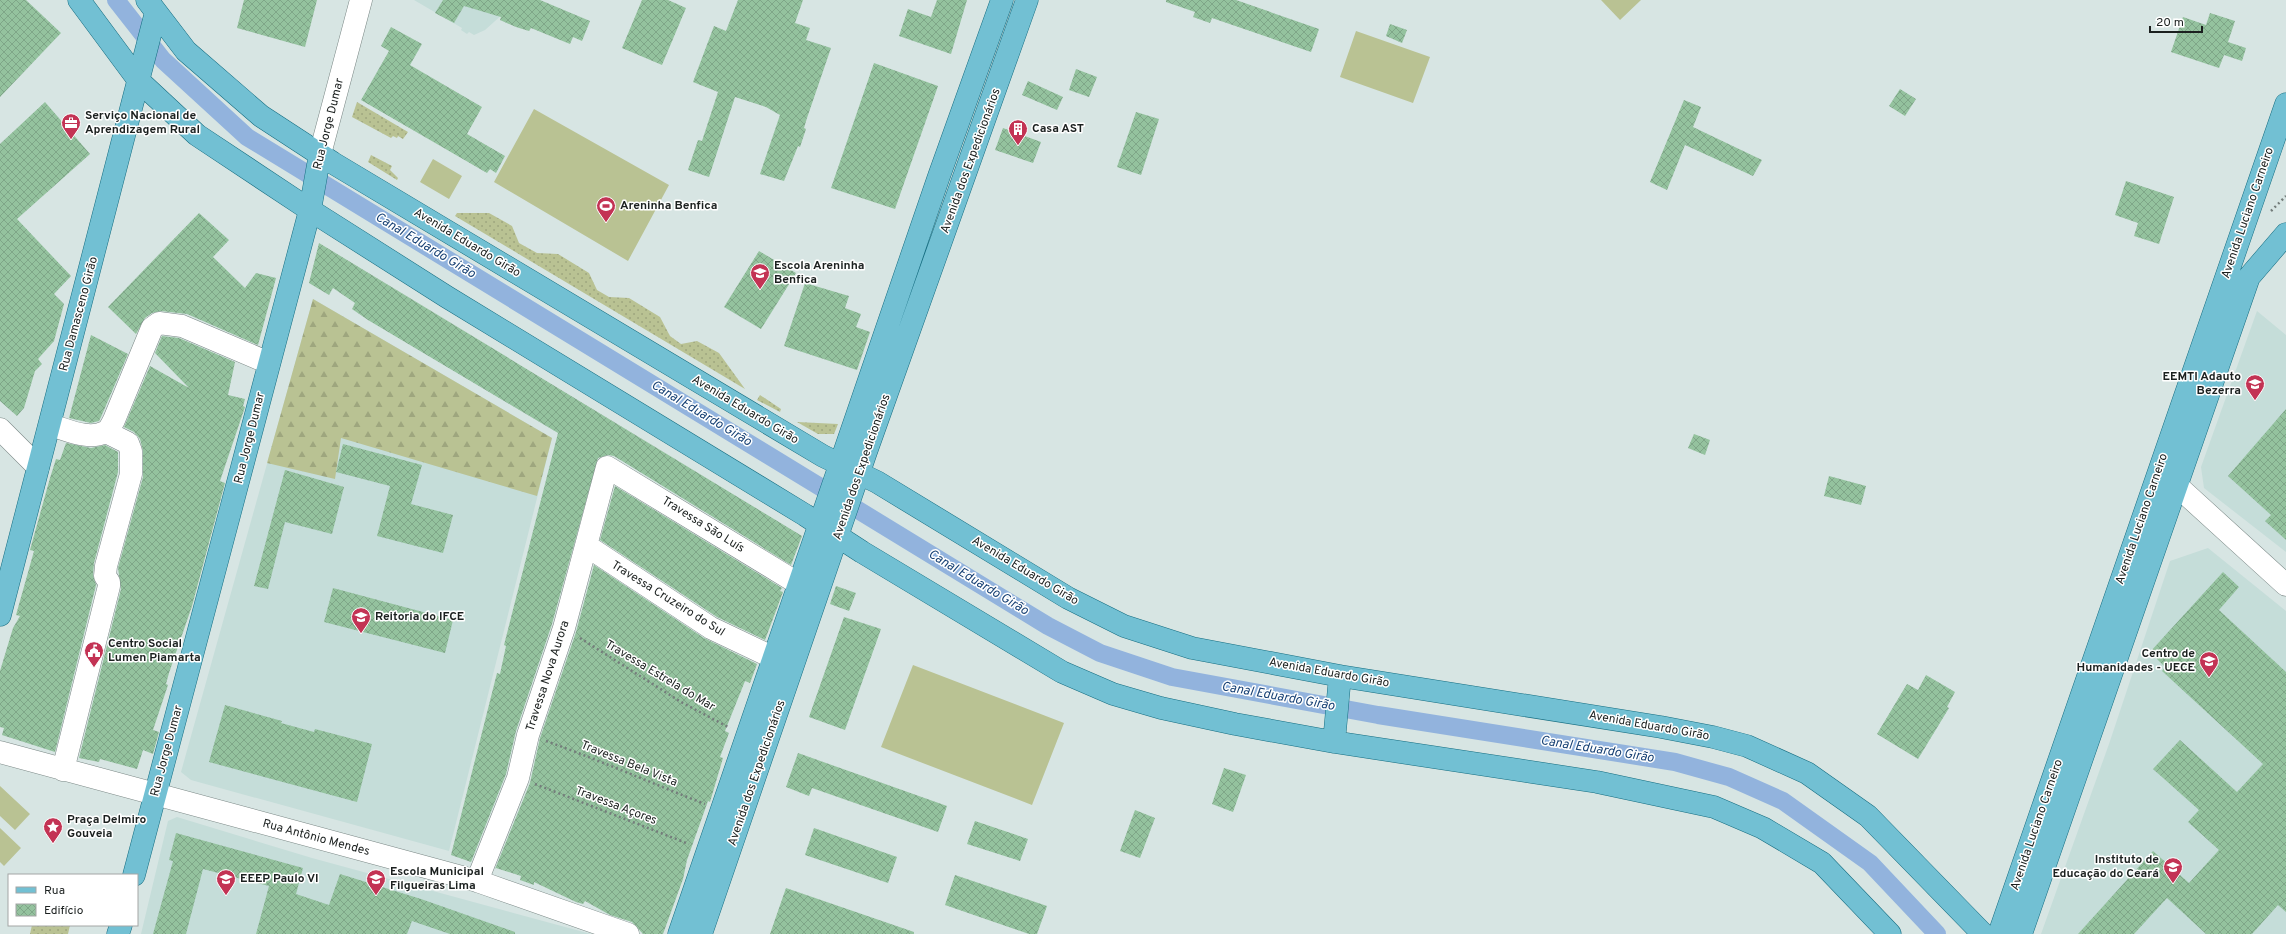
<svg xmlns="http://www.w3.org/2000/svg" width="2286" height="934" viewBox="0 0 2286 934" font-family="Overpass,sans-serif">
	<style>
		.built { fill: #c5ddd9 }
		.grass { fill: url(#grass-dots) }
		.forest { fill: url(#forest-firs) }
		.pitch { fill: #b9c293 }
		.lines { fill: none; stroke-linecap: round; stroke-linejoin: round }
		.canal { stroke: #92b3dd; stroke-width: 18 }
		.building { fill: url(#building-cross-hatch) }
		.minor-casing { stroke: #7a8785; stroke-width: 23 }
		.major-casing { stroke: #166d81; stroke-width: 23 }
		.path { stroke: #747d7b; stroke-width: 2.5; stroke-dasharray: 2 3; stroke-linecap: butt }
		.minor { stroke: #fff; stroke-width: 22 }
		.major { stroke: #72c0d3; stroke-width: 22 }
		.labels { text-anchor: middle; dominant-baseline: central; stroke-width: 3; stroke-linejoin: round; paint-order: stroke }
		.poi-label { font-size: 12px; font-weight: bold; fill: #1b201f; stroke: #fff; text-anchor: start }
		.street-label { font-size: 12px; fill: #1b201f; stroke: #fff }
		.water-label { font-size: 13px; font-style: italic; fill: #164074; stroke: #fff }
	</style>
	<defs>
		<pattern id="grass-dots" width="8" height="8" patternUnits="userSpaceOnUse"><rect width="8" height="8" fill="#b9c293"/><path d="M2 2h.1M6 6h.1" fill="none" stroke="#9ea67e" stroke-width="1.8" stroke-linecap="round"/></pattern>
		<pattern id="forest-firs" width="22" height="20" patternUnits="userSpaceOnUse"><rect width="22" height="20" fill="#b9c293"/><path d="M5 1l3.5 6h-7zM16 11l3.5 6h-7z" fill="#9ea67e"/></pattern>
		<pattern id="building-cross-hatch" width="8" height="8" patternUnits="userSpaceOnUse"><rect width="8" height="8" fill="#94c29e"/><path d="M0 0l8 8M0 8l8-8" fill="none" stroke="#7fa688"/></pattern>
	</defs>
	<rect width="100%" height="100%" fill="#d7e5e3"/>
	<path class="built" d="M414,0H509L504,13L485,30L474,35L469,32L467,34L461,30L462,28Z
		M313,299L552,438L449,851L191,780L181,772Z
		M2257,311L2286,335V552L2204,488L2201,467Z
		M2208,548L2286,611V934H2041L2109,744L2170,561Z
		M177,817L312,858L591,934H141L168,821Z"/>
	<path class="grass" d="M357,102L408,132L403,139L398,136L397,138L393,136L391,138L352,117Z
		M371,155L392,166L390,170L398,178L397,180L368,162Z
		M457,213H489L512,226L519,243L537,253L558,254L589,273L597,290L609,297L629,298L660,317L670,336L681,344L697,341L719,353L745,389L455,216Z
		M760,395L781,409L780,412L757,400Z
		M797,422L838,424L834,434H818Z
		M32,925H70L68,934H30Z"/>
	<path class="forest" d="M313,299L552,438L537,496L341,438L335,479L267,463Z"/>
	<path class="pitch" d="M1601,0H1641L1620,20Z
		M1356,31L1430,57L1413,103L1340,77Z
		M534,109L669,185L628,261L494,182Z
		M433,159L462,176L449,199L420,182Z
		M913,665L1064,723L1032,805L881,747Z
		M0,786L30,814L15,830L0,816Z
		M0,828L21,848L4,866L0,862Z"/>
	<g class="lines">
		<path class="canal" d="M116,0L163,60L247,137L1048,626L1100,653L1172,677L1378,715L1675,762L1729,777L1783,801L1870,863L1937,934"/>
	</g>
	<path class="building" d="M0,0H26L61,33L0,97Z
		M244,0H317L305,47L237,28Z
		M443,0H540L590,21L582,41L573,37L570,44L531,28L529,31L516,27L500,20L501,17L464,6L454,23L435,13Z
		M642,0H668L686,8L662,65L622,48Z
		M738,0H803L795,23L810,28L806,40L831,48L807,118L804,128L806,129L800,147L798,146L784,181L760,174L780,115L766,107L735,97L709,177L688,170L698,140L702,141L718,92L693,82L714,26L726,31Z
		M937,0H967L951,54L899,36L908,9L931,17Z
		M1166,0H1236L1319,29L1311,52L1212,18L1210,23L1193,17L1195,12L1166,2Z
		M2210,13L2235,21L2228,42L2246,48L2242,61L2224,55L2219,68L2171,52L2183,17L2206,25Z
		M1390,24L1407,30L1402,43L1386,36Z
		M391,27L422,44L410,65L482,107L467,134L505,156L496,173L490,169L487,173L361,100L389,51L381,46Z
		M874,63L938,86L895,209L831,188Z
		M1076,69L1097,77L1089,97L1069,90Z
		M1028,81L1063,97L1057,110L1022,95Z
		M1900,89L1916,99L1905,116L1889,106Z
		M1684,100L1701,107L1693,127L1762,160L1753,176L1685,145L1667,190L1650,182Z
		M45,102L90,154L17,219L71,276L54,294L64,304L54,341L38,359L42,364L35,371L24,408L17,416L0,401V144Z
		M1136,112L1159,119L1141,175L1117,167Z
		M1003,128L1041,142L1033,163L995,150Z
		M2126,181L2174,197L2159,244L2134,236L2138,223L2115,215Z
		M199,213L229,240L213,257L245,288L256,273L276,278L258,345L187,314L161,311L152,313L145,318L136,334L108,307Z
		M319,243L802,536L791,565L614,456L608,455L598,458L552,624L516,731L506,774L471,862L451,855L497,673L500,674L506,646L504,645L558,433L368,320L352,309L355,303L333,288L329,295L309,283Z
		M759,251L796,273L761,329L724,307Z
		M805,283L849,296L845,308L861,314L856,327L870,332L857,370L784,346Z
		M91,335L128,354L101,417L99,421L91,423L69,418Z
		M162,336L179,338L235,362L228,395L245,399L243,406L245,407L220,481L225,483L192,606L169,673L166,684L168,685L153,730L159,732L153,754L143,750L137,769L100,759L99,762L79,758L121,589L118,568L143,477V451L140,439L134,432L124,427L150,366L189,388L155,353Z
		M2286,409V540L2265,521L2271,515L2228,476Z
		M1694,434L1710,440L1705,455L1688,448Z
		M66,443L91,448L105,445L118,452V472L94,563L93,575L96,585L55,752L2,735L4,728L0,727V671L13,628L20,616L16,615L34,551L30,550L50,478L56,459L60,460Z
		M343,444L422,465L411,504L453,515L443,553L377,536L390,486L336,472Z
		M285,470L344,487L332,534L285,522L268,589L254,586Z
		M1829,476L1866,486L1861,505L1824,496Z
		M615,486L782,588L780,591L783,592L765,640L717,617L600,540Z
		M594,565L704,638L757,664L750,683L745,681L725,731L729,733L720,757L723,758L710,802L708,801L687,860L683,879L663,934H643L632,922L610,915L585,901L583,904L576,902L534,882V885L520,880L521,876L496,868L495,869L530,783L540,738L576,632Z
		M2223,572L2239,587L2219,610L2286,672V912L2278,905L2252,934H2206L2167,898L2134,934H2078L2153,851L2189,883L2219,850L2188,822L2199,810L2153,769L2180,740L2237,792L2263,764L2162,671L2165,667L2150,652Z
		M836,586L856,593L849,611L830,604Z
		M333,588L453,620L445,653L324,622Z
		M844,617L881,629L845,730L809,717Z
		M1926,675L1955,692L1947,707L1949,708L1918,759L1877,734L1907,684L1918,690Z
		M225,705L282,721L281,723L314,732L315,729L372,744L357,802L209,762Z
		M798,753L947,806L938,832L812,788L809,796L786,787Z
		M1224,768L1246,775L1233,812L1212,804Z
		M1135,810L1155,818L1140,858L1120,851Z
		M975,821L1028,839L1020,861L967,844Z
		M814,828L897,857L888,883L805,855Z
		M176,833L303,868L296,894L329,905L340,874L421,899L515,932V934H450L412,921L407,934H256L269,886L203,869L186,934H153L173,861L169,860Z
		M955,875L1047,906L1037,934H1029L945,905Z
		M786,888L914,932V934H770Z"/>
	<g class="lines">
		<defs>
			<path id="minor" d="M320,154L361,0
				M50,425C66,429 88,441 105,432C109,430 112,424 114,420L152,328L159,323L182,326L269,363
				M0,429L38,467
				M2161,479L2175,484L2286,585
				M587,546L711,628L774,658
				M0,752L477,881L628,934
				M63,770L109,586V582L105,576L106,566L131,474V451L128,443L106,432
				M477,881L518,778L528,735L564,628L607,467L799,584"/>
			<path id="major" d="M79,0L139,81L197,135L310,210L447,297L805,515L862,552L1062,672L1113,694L1161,708L1235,724L1334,742L1597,782L1714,807L1763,828L1822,863L1890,934
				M147,0L186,51L261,116L333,163L823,456L877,482L1068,598L1124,626L1192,648L1340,676L1661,727L1713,737L1747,746L1807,773L1868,816L1983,934
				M0,615L156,12
				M1334,742L1340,676
				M134,875L310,210L320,154
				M118,934L121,925
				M679,934L939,176L1002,0
				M701,934L866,452L1027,0
				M1999,934L2286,104
				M2021,934L2249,277L2286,234"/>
		</defs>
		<use href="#minor" class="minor-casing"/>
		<use href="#major" class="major-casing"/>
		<path class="path" d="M2271,211L2286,196
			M580,638L681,702L730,728
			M546,741C599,760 651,783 705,804
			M535,784L689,844"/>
		<use href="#minor" class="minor"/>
		<use href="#major" class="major"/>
	</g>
	<defs>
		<symbol id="office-pin" viewBox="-11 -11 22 30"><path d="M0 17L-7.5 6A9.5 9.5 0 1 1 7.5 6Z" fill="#c33354" stroke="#fff"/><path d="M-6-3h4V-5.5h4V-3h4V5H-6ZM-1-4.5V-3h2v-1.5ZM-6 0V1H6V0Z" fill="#fff"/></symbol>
		<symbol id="building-pin" viewBox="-11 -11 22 30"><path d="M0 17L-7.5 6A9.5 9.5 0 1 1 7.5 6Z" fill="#c33354" stroke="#fff"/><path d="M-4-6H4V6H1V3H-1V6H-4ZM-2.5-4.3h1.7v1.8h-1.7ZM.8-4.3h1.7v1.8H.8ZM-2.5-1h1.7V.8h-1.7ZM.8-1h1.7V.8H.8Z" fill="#fff"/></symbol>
		<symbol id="stadium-pin" viewBox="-11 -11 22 30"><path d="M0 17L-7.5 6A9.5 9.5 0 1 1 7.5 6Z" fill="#c33354" stroke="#fff"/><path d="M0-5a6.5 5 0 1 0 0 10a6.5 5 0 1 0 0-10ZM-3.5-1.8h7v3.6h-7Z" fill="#fff"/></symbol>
		<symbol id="school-pin" viewBox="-11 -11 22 30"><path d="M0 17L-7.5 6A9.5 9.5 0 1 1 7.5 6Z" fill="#c33354" stroke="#fff"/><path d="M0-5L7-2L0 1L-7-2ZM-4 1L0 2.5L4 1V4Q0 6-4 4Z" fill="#fff"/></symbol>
		<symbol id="university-pin" viewBox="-11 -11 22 30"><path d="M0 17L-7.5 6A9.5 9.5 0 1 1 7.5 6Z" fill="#c33354" stroke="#fff"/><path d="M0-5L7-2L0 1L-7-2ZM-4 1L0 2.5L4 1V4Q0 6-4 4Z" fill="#fff"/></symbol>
		<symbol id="civic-pin" viewBox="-11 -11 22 30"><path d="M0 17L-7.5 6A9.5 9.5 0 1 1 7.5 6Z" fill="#c33354" stroke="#fff"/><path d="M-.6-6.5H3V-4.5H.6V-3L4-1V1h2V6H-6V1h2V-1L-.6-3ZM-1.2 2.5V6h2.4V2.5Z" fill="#fff"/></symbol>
		<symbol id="sight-pin" viewBox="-11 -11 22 30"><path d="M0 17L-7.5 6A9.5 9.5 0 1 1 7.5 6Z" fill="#c33354" stroke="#fff"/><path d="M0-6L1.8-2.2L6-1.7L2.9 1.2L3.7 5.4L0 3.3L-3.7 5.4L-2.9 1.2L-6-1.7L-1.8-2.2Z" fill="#fff"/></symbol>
	</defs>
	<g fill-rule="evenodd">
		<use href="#office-pin" x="60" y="112" width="22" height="30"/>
		<use href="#building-pin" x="1007" y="118" width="22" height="30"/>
		<use href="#stadium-pin" x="595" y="195" width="22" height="30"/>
		<use href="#school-pin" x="749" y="262" width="22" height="30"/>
		<use href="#school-pin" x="2244" y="373" width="22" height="30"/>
		<use href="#university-pin" x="350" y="606" width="22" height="30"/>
		<use href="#civic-pin" x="83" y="640" width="22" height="30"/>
		<use href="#university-pin" x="2198" y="650" width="22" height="30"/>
		<use href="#sight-pin" x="42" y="816" width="22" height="30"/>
		<use href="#school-pin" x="2162" y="856" width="22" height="30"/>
		<use href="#school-pin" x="215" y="868" width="22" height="30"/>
		<use href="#school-pin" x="365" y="868" width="22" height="30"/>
	</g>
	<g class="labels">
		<g class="poi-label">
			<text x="85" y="116">Serviço Nacional de<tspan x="85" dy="14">Aprendizagem Rural</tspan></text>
			<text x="1032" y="129">Casa AST</text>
			<text x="620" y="206">Areninha Benfica</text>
			<text x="774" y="266">Escola Areninha<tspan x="774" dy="14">Benfica</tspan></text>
			<text x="2241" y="377" text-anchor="end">EEMTI Adauto<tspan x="2241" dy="14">Bezerra</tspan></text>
			<text x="375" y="617">Reitoria do IFCE</text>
			<text x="108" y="644">Centro Social<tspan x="108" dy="14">Lumen Piamarta</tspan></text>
			<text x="2195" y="654" text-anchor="end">Centro de<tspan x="2195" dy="14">Humanidades - UECE</tspan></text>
			<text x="67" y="820">Praça Delmiro<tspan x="67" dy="14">Gouveia</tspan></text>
			<text x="2159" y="860" text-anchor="end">Instituto de<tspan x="2159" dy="14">Educação do Ceará</tspan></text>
			<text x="390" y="872">Escola Municipal<tspan x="390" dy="14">Filgueiras Lima</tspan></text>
			<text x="240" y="879">EEEP Paulo VI</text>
		</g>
		<g class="street-label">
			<text transform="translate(329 124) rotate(-76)">Rua Jorge Dumar</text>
			<text transform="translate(971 161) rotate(-70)">Avenida dos Expedicionários</text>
			<text transform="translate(2248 213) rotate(-71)">Avenida Luciano Carneiro</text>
			<text transform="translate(467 243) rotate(31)">Avenida Eduardo Girão</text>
			<text transform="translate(79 314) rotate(-75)">Rua Damasceno Girão</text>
			<text transform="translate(745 410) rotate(31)">Avenida Eduardo Girão</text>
			<text transform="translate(250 438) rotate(-76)">Rua Jorge Dumar</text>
			<text transform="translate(862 467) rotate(-71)">Avenida dos Expedicionários</text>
			<text transform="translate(2142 519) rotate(-71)">Avenida Luciano Carneiro</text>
			<text transform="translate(703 525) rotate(32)">Travessa São Luís</text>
			<text transform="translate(1025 571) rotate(31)">Avenida Eduardo Girão</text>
			<text transform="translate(668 599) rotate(32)">Travessa Cruzeiro do Sul</text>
			<text transform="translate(1329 673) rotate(10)">Avenida Eduardo Girão</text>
			<text transform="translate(548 676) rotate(-72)">Travessa Nova Aurora</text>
			<text transform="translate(660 676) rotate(31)">Travessa Estrela do Mar</text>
			<text transform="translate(1649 726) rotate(10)">Avenida Eduardo Girão</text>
			<text transform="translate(167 751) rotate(-75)">Rua Jorge Dumar</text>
			<text transform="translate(629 764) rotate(22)">Travessa Bela Vista</text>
			<text transform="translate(757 773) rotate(-71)">Avenida dos Expedicionários</text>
			<text transform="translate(616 806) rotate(21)">Travessa Açores</text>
			<text transform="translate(2037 825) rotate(-71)">Avenida Luciano Carneiro</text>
			<text transform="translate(316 838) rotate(15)">Rua Antônio Mendes</text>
		</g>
		<g class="water-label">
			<text transform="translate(425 246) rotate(31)">Canal Eduardo Girão</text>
			<text transform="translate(701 414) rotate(31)">Canal Eduardo Girão</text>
			<text transform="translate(978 583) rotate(31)">Canal Eduardo Girão</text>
			<text transform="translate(1278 697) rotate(10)">Canal Eduardo Girão</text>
			<text transform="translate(1597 750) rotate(9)">Canal Eduardo Girão</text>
		</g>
	</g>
	<rect x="8" y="874" width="130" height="52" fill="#ffffff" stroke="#a4a6a5"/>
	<rect x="16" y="887" width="20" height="6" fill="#72c0d3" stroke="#a4a6a5"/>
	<text x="44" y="894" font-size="12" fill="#1b201f">Rua</text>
	<rect x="16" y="904" width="20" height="12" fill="url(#building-cross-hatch)" stroke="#a4a6a5"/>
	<text x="44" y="914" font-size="12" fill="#1b201f">Edifício</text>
	<path d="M2150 26v6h52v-6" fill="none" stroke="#1b201f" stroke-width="2"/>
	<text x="2156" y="26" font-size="12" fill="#1b201f" stroke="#ffffff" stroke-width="3" paint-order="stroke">20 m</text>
</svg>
